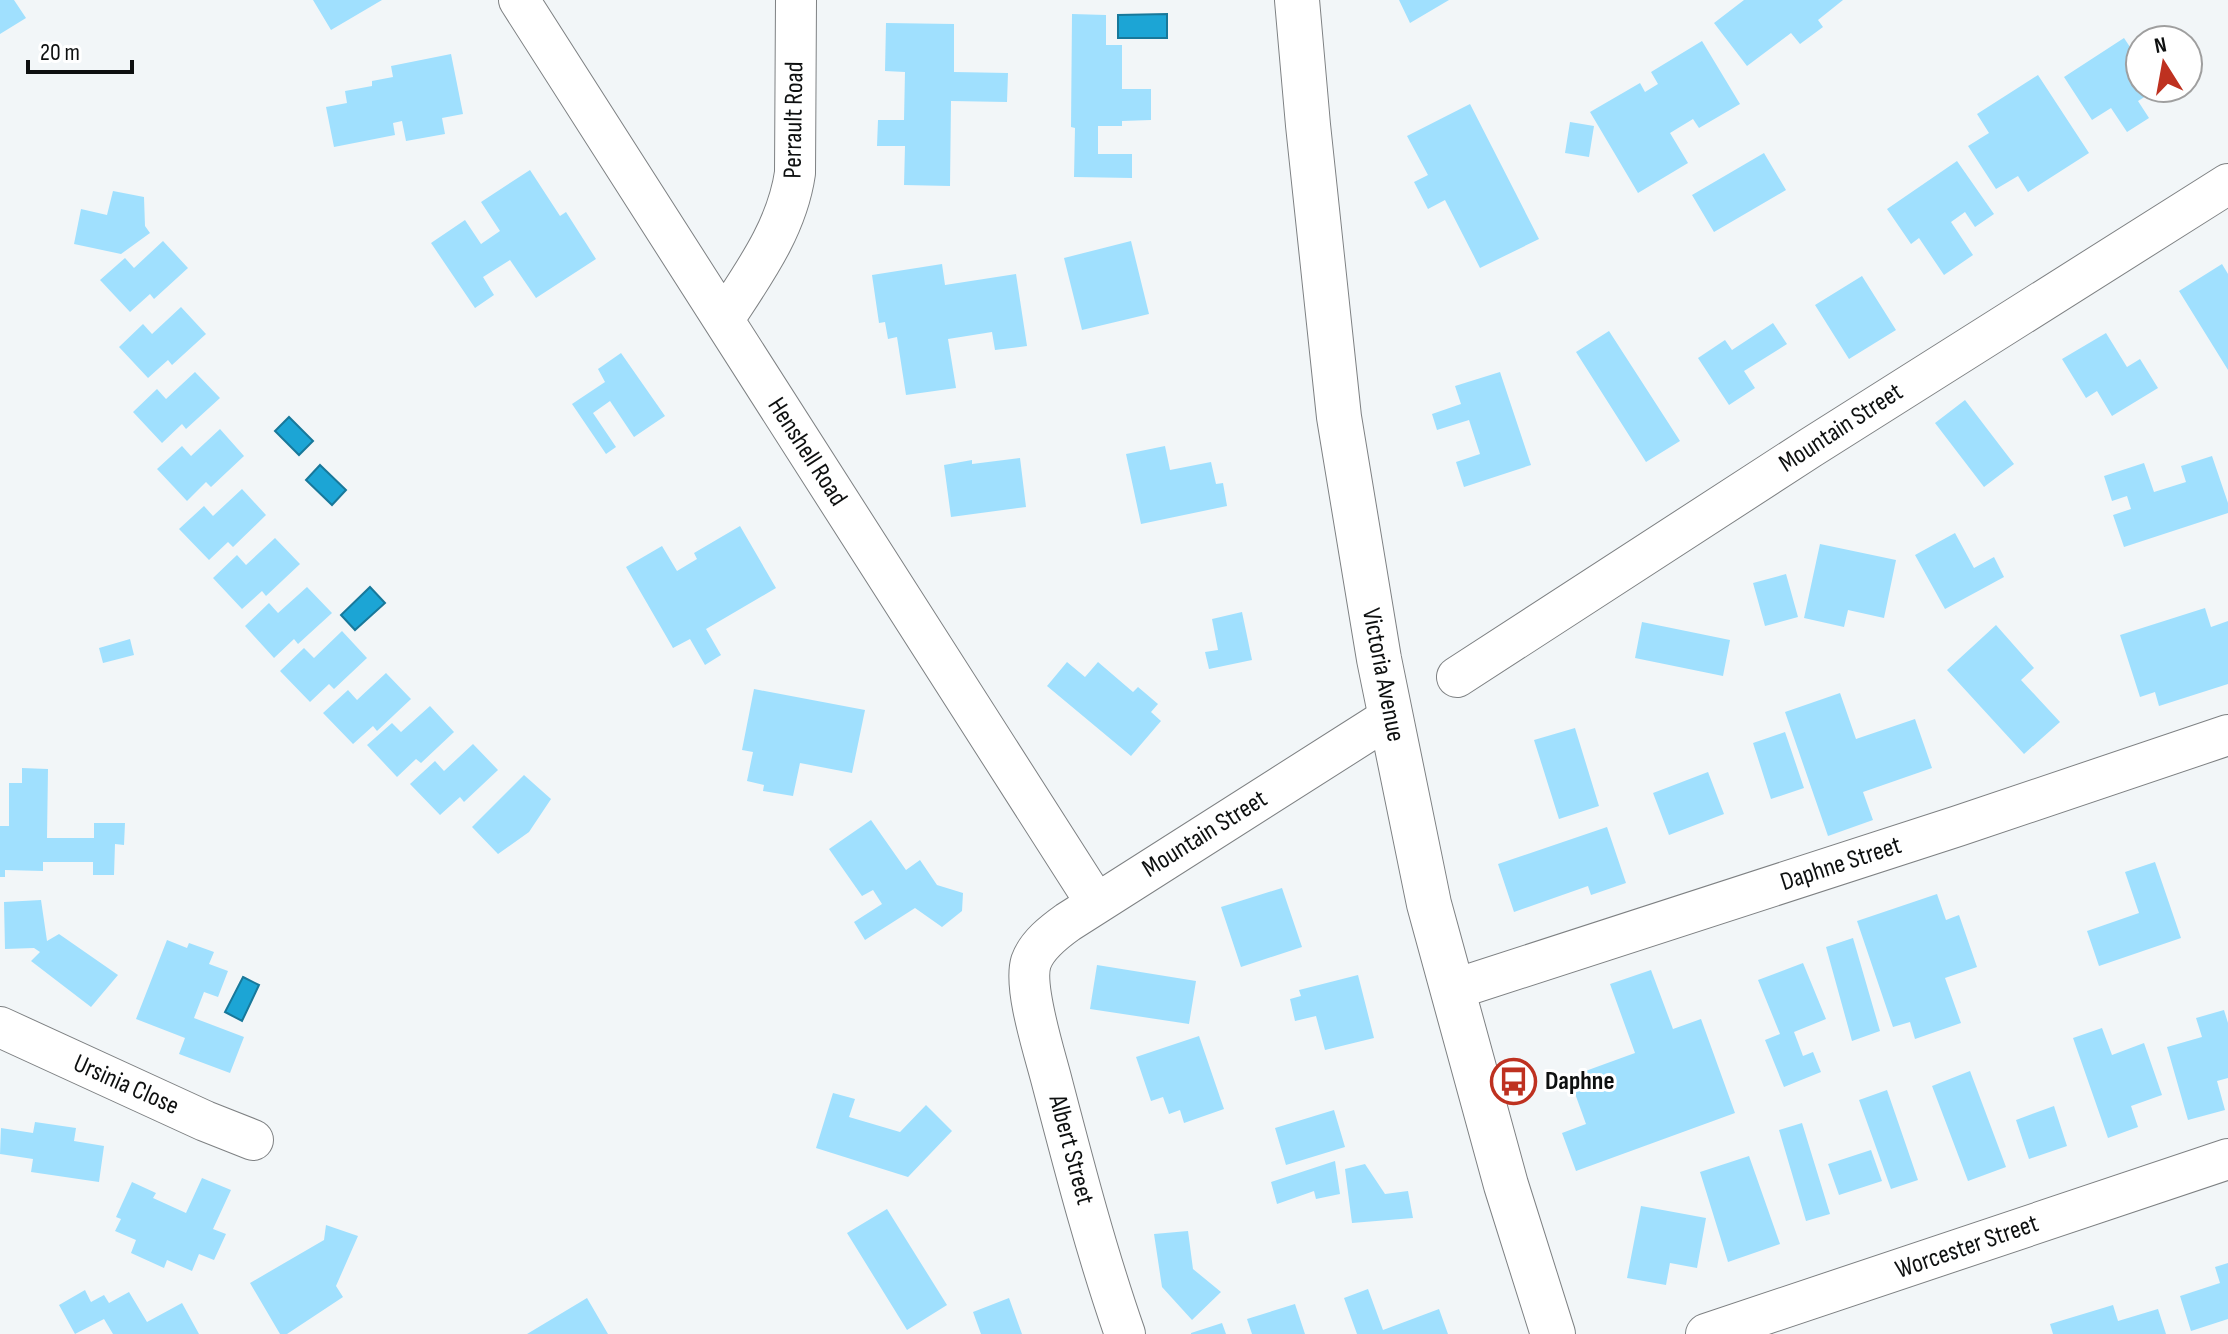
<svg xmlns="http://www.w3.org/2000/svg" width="2228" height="1334" viewBox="0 0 2228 1334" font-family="'Sofia Sans Condensed',sans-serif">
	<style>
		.water { fill: #1ca5d5; stroke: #18789a; stroke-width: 2 }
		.building { fill: #a0e0fe }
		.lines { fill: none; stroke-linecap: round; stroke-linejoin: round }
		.minor-casing { stroke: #7e8183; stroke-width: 42 }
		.tertiary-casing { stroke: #7e8183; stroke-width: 46 }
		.minor { stroke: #fff; stroke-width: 40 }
		.tertiary { stroke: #fff; stroke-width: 44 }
		.labels { text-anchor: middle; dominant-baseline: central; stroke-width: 6; stroke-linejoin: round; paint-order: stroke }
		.street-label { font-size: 26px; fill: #0e1010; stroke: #fff }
		.poi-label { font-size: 26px; font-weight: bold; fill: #0e1010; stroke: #fff; text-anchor: start }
	</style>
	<rect width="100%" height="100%" fill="#f2f6f8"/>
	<path class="water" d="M1167,14V38H1118V15Z
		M289,417L313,441L299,455L275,431Z
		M320,465L346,490L332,505L306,480Z
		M370,587L385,603L355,630L341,615Z
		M243,977L259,985L242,1021L225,1012Z"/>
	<path class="building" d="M0,0H14L26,18L0,34Z
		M313,0H382L331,30Z
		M1399,0H1449L1410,23Z
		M1744,0H1843L1818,20L1823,27L1800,44L1791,33L1747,66L1714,23Z
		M1072,14L1106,15V45H1122V89H1151V120L1122,121V126H1098V154H1132V178L1074,177L1075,128L1071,127Z
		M886,23L954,24V72L1008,73L1007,102L951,101L950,186L904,185L905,146H877L878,120H904L905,72L885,71Z
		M2124,38L2140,62V88H2159L2138,101L2149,118L2127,132L2111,108L2092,120L2064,77Z
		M1702,41L1740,104L1699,128L1693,119L1670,133L1688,163L1638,193L1590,112L1640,83L1645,92L1658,84L1651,72Z
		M451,54L463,114L442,118L445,134L406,141L402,121L393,123L395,135L334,147L326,107L347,103L345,91L372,86V81L393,77L391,66Z
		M2038,75L2089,153L2028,192L2018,176L1996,189L1968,146L1989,133L1977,114Z
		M1470,104L1539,239L1480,268L1445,200L1428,209L1414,182L1428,175L1407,136Z
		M1570,122L1594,126L1589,157L1565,153Z
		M1764,153L1786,190L1714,232L1692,195Z
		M1957,161L1994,214L1975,227L1965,212L1951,222L1973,255L1944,275L1919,238L1911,244L1887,209Z
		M530,170L560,216L566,212L596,259L536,298L510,260L483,277L494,295L475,308L431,243L465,220L481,244L500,231L481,202Z
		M113,191L144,197L145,226L150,233L121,254L74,244L81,209L107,215Z
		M163,241L188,268L154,299L150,294L130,312L100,280L125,258L134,268Z
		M1131,241L1149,314L1082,330L1064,258Z
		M942,264L945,285L1016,274L1027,346L995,350L992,332L948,339L956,388L906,395L897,337L888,339L885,322L879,323L872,275Z
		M2222,264L2228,274V370L2179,291Z
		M1862,276L1896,330L1849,359L1815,305Z
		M181,307L206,334L172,365L168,360L148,378L119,347L143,324L152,334Z
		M1773,323L1787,344L1744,371L1755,388L1729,405L1698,358L1725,340L1732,350Z
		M1609,331L1680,441L1646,462L1576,352Z
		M2106,333L2127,367L2140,359L2158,388L2112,416L2097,391L2086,398L2062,359Z
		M621,353L665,416L634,437L610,401L593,413L616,447L606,454L572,404L605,382L598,369Z
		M195,372L220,398L186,429L182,424L162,443L133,412L157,389L166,399Z
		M1500,372L1531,465L1464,487L1456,462L1480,454L1469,420L1437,430L1432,414L1461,404L1455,386Z
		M1965,400L2014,464L1984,487L1935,423Z
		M220,429L244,456L211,487L206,482L187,501L157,469L182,446L191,456Z
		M1165,446L1170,470L1211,462L1216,484L1223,483L1227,506L1141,524L1126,454Z
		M2212,456L2228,503V513L2124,547L2113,515L2131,509L2127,496L2112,501L2104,476L2144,463L2154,492L2186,482L2181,466Z
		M1020,458L1026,507L951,517L944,465L972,460V464Z
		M242,489L266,515L233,547L228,542L209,560L179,529L204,506L213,516Z
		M740,526L776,588L706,629L721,655L705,665L690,639L673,648L626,567L662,546L677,571L697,559L694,553Z
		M1955,533L1974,568L1994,557L2004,577L1945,609L1915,555Z
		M275,538L300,564L266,596L262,591L242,609L213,578L237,555L246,565Z
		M1820,544L1896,560L1884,618L1848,610L1844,627L1804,618Z
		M1786,574L1798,617L1765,626L1753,583Z
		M307,587L332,613L298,644L294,639L274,658L245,626L269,603L278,613Z
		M2205,608L2211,627L2228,621V684L2159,706L2155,692L2140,697L2120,635Z
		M1242,612L1252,660L1209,669L1205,652L1218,650L1212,619Z
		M1642,622L1730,640L1723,676L1635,658Z
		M1996,625L2034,668L2021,680L2060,722L2024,754L1947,670Z
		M342,631L367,658L334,689L329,684L310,702L280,671L304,648L314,658Z
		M130,639L134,655L103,663L99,648Z
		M1067,662L1085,677L1098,662L1133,692L1138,687L1158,704L1151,712L1161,721L1131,756L1047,686Z
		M386,673L411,699L377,731L373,726L353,744L323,713L348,690L357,700Z
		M754,689L865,710L852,773L800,763L793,796L763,791L764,785L747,781L753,752L742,750Z
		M1840,693L1856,739L1915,719L1932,768L1863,792L1873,820L1828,836L1785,712Z
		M430,706L454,732L421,763L416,759L397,777L367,745L392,723L401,732Z
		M1575,728L1599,806L1559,819L1534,740Z
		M1785,732L1804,788L1771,799L1753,743Z
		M473,744L498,770L464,802L460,797L440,815L410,784L435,761L444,771Z
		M22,768L48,769L47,838H94V823H125L124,845L115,844L114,875H93V862H43V871L5,870V877H0V826H9V783H22Z
		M1708,772L1724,814L1669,835L1653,793Z
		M524,775L551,799L529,832L498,854L472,827Z
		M871,820L906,870L920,860L937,885L963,893L962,911L942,927L915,908L865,940L854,922L882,904L873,890L862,896L829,849Z
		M1607,827L1626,883L1591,895L1588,886L1514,912L1498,864Z
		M2155,862L2181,938L2099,966L2087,931L2139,913L2125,872Z
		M1282,888L1302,947L1241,967L1221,907Z
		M1937,894L1946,920L1959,915L1977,967L1945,978L1961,1023L1915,1039L1910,1022L1893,1027L1857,921Z
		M41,900L47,941L59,934L118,975L91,1007L31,961L40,952L34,948L5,949L4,902Z
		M1853,938L1880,1031L1852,1041L1826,947Z
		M167,940L187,948L189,943L214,952L209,964L228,971L218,997L204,992L194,1018L244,1037L230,1073L179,1054L185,1038L136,1019Z
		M1803,963L1826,1019L1794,1032L1803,1056L1813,1052L1821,1072L1784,1087L1765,1040L1780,1034L1758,980Z
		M1097,965L1196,981L1189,1024L1090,1009Z
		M1651,970L1673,1029L1701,1019L1735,1113L1576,1171L1562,1133L1586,1124L1569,1077L1635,1053L1610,984Z
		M1358,975L1374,1038L1325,1050L1316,1016L1295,1021L1290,999L1301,996L1299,990Z
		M2224,1010L2228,1023V1078L2217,1081L2225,1110L2188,1120L2167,1047L2202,1037L2196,1018Z
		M2102,1028L2112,1055L2144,1043L2162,1095L2131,1106L2138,1127L2108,1138L2073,1038Z
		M1199,1036L1224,1109L1184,1123L1180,1110L1169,1114L1163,1097L1151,1101L1136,1057Z
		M1970,1071L2006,1167L1968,1181L1932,1086Z
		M1887,1090L1918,1180L1891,1189L1859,1100Z
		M833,1093L855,1099L849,1117L900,1132L926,1105L952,1131L908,1177L816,1148Z
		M2054,1106L2067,1146L2029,1159L2016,1120Z
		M1334,1110L1345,1147L1286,1165L1275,1128Z
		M35,1122L76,1128L74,1141L104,1146L99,1182L31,1172L33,1159L0,1154L1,1128L33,1133Z
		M1802,1123L1830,1214L1806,1221L1779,1130Z
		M1871,1150L1882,1181L1839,1195L1828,1164Z
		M1749,1156L1780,1244L1728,1262L1700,1172Z
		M1335,1161L1340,1194L1316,1199L1314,1191L1277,1204L1271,1182Z
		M1365,1164L1385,1194L1408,1191L1413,1218L1352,1223L1345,1169Z
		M202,1178L231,1190L213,1229L226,1234L214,1260L199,1254L192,1271L167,1260L164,1268L131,1253L136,1240L115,1231L121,1219L116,1217L132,1182L156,1193L153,1198L186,1213Z
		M1641,1206L1706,1218L1697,1268L1670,1263L1666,1285L1627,1278Z
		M887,1209L947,1305L907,1330L847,1233Z
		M326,1225L358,1236L336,1286L343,1297L287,1334H280L250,1283L324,1240Z
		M1188,1231L1193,1269L1221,1292L1192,1320L1162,1287L1154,1234Z
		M2228,1263V1319L2191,1331L2180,1296L2220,1283L2215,1267Z
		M1368,1289L1383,1330L1439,1309L1448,1334H1357L1344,1298Z
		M85,1290L91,1302L104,1295L109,1303L129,1292L147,1322L182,1303L199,1334H113L104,1319L75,1334L59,1305Z
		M587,1298L608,1334H527Z
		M1009,1298L1022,1334H981L973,1312Z
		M1295,1304L1305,1334H1252L1247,1319Z
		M2113,1305L2118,1321L2158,1309L2166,1334H2053L2050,1324Z
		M1222,1323L1226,1334H1191V1333Z"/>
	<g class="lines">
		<defs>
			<path id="minor" d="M519,0L1096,903
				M724,319C754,273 787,228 795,173L796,0
				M1457,677L1810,448L2228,184
				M1452,990L1958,826L2228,735
				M0,1027L205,1121L253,1140
				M1125,1334C1096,1251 1074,1166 1052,1082C1045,1054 1023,988 1031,962C1037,945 1054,932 1068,922L1390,717
				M1706,1334L2228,1159"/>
			<path id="tertiary" d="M1297,0L1308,125L1339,417L1379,659L1429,904L1506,1185L1553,1334"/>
		</defs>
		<use href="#minor" class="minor-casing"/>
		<use href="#tertiary" class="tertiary-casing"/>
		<use href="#minor" class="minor"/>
		<use href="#tertiary" class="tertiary"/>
	</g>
	<defs>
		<symbol id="bus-ring" viewBox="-11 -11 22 22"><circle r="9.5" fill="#fff" stroke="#be3120" stroke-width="1.5"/><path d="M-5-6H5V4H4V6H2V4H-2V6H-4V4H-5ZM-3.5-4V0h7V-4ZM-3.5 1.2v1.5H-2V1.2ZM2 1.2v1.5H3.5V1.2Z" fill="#be3120"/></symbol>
	</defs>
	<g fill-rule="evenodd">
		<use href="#bus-ring" x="1488" y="1056" width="51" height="51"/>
	</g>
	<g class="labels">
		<g class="street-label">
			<text transform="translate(794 120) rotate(-89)">Perrault Road</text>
			<text transform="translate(1841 428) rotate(-33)">Mountain Street</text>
			<text transform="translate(807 452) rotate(57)">Henshell Road</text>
			<text transform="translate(1383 675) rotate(79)">Victoria Avenue</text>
			<text transform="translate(1205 834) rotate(-32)">Mountain Street</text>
			<text transform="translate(1841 864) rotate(-18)">Daphne Street</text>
			<text transform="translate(126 1085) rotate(24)">Ursinia Close</text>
			<text transform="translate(1071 1150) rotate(75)">Albert Street</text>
			<text transform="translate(1967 1247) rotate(-19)">Worcester Street</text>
		</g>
		<g class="poi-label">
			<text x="1545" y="1081">Daphne</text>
		</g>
	</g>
	<g transform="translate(2164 64) rotate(349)"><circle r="38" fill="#ffffff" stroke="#9f9f9f" stroke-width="2"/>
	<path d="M0-6L14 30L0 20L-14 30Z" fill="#be3120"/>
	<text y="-12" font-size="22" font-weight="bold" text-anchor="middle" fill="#0e1010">N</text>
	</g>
	<path d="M28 60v12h104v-12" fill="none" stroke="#0e1010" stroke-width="4"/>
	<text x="40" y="60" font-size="24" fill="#0e1010" stroke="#ffffff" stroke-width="6" paint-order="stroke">20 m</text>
</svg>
